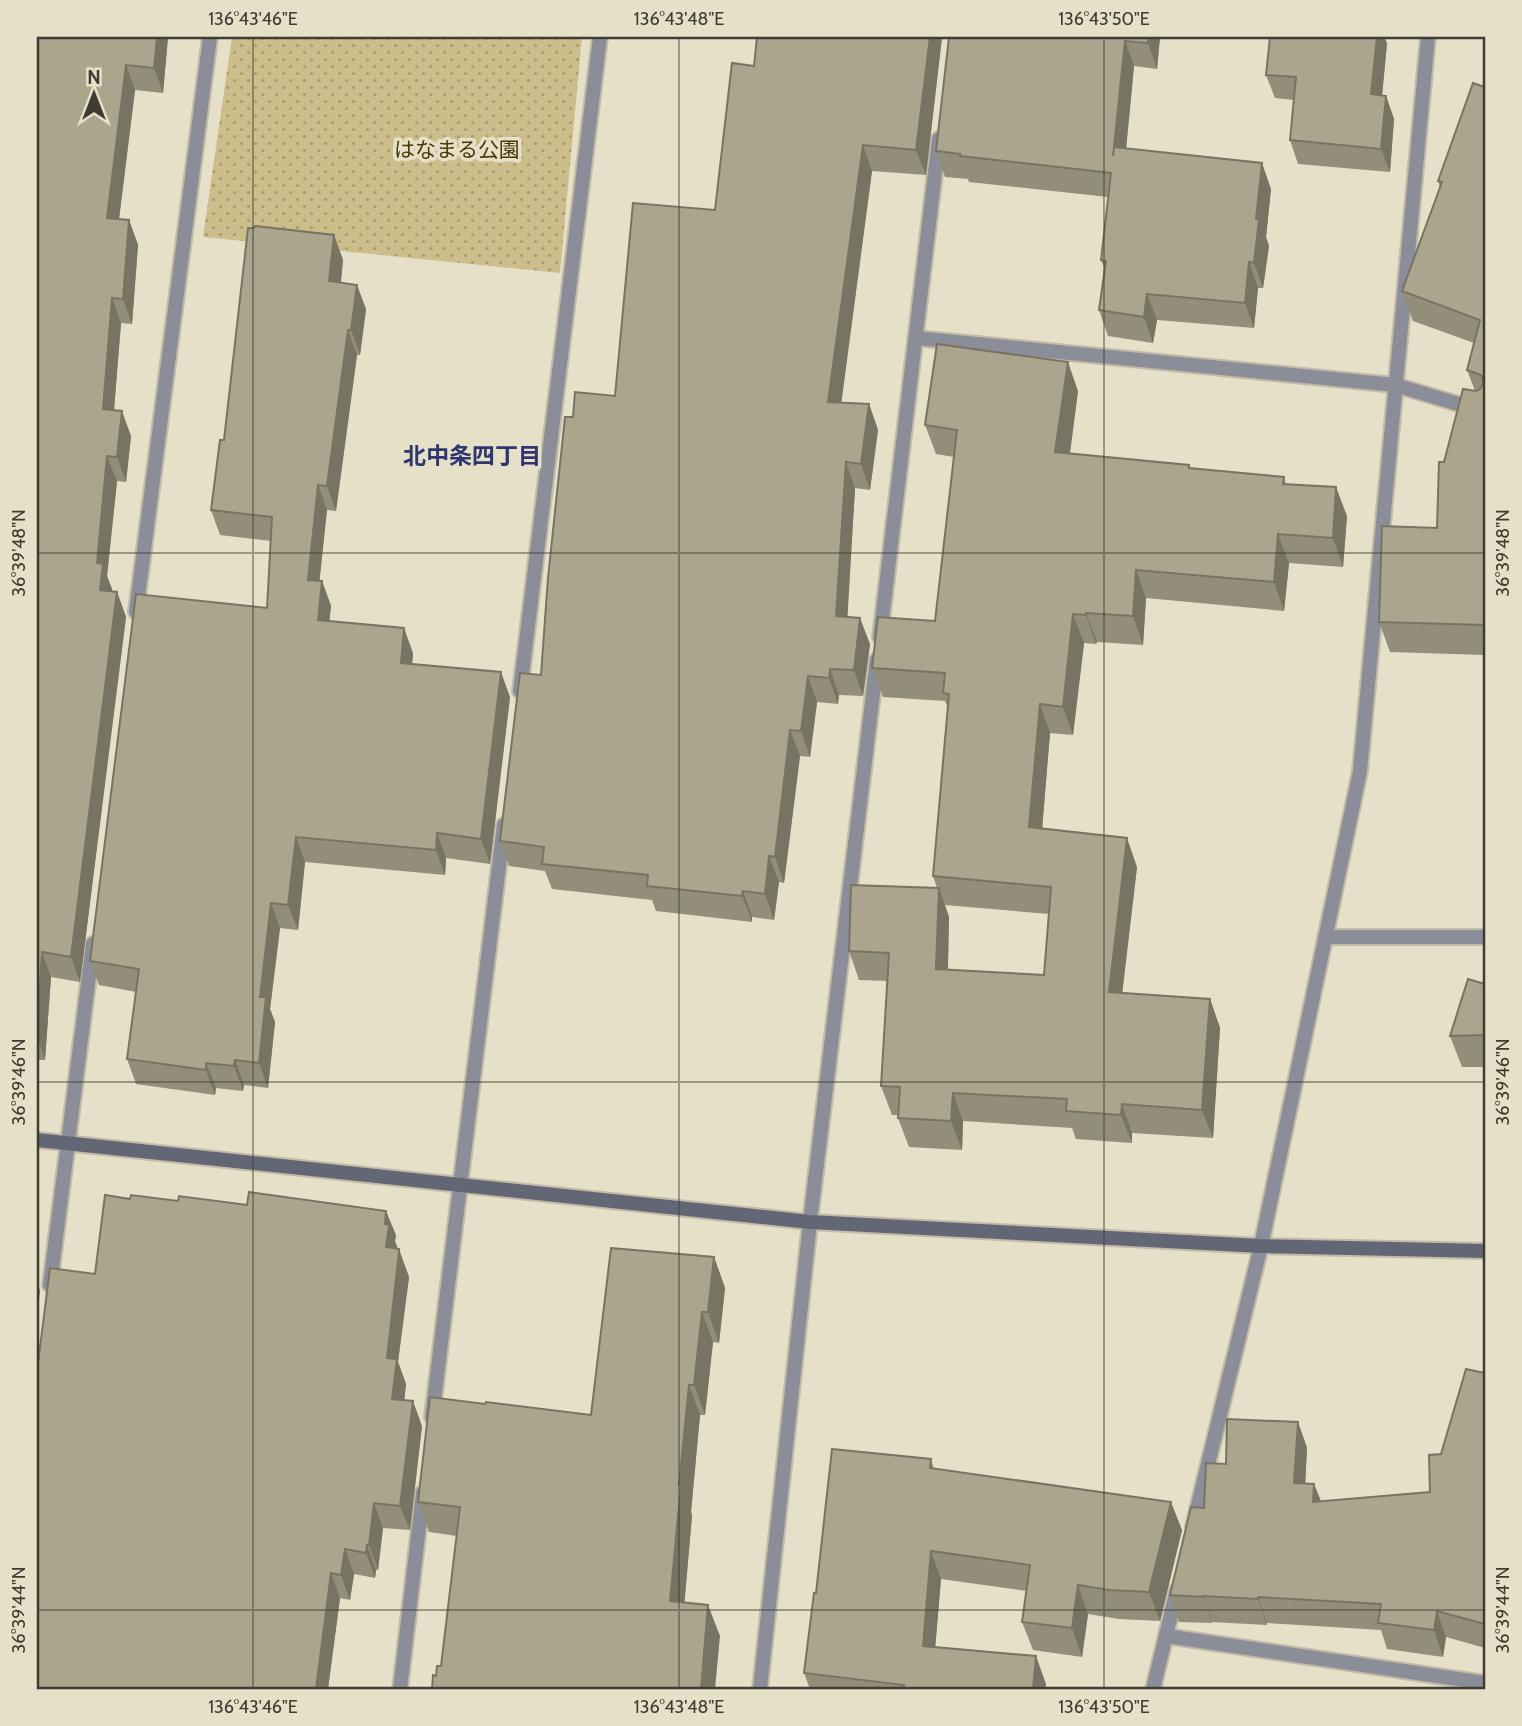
<svg xmlns="http://www.w3.org/2000/svg" width="1522" height="1726" viewBox="0 0 1522 1726" font-family="Cabin,'Noto Sans JP',sans-serif">
	<style>
		.park { fill: url(#park-dots) }
		.lines { fill: none; stroke-linecap: round; stroke-linejoin: round }
		.street-casing { stroke: #c1bca7; stroke-width: 18 }
		.secondary-casing { stroke: #c1bca7; stroke-width: 18 }
		.street { stroke: #8b8e98; stroke-width: 14 }
		.secondary { stroke: #636775; stroke-width: 14 }
		.wall { fill: #938e7a; fill-rule: evenodd }
		.shaded-wall { fill: #787463 }
		.building { fill: #aba58e; stroke: #787463; stroke-width: 2 }
		.ticks { fill: none; stroke: #3f3d33; stroke-width: 2; stroke-opacity: 0.45 }
		.labels { text-anchor: middle; dominant-baseline: central; stroke-width: 7; stroke-linejoin: round; paint-order: stroke }
		.park-label { font-size: 21px; fill: #463a05; stroke: #e6e0c8 }
		.neighbourhood-label { font-size: 23px; font-weight: bold; fill: #2e356f; stroke: #e6e0c8 }
		.neatline { fill: none; stroke: #3f3d33; stroke-width: 2.5 }
		.ticks-label { font-size: 18px; text-anchor: middle; fill: #3f3d33 }
	</style>
	<defs>
		<pattern id="park-dots" width="8" height="8" patternUnits="userSpaceOnUse" patternTransform="scale(1.75)"><rect width="8" height="8" fill="#ccbe8b"/><path d="M2 2h.1M6 6h.1" fill="none" stroke="#a79c72" stroke-width="1.8" stroke-linecap="round"/></pattern>
	</defs>
	<rect width="100%" height="100%" fill="#e6e0c8"/>
	<path class="park" d="M232,37H582L560,273L203,237Z"/>
	<g class="lines">
		<defs>
			<path id="street" d="M916,338L1395,385L1485,412
				M136,612L210,37
				M880,637L939,139
				M520,691L600,37
				M1325,937H1485
				M50,1285L93,944
				M432,1417L504,825
				M1193,1526L1261,1246L1360,771L1428,37
				M1166,1636L1485,1683
				M400,1689L423,1493
				M760,1689L810,1222L877,660
				M1153,1689L1177,1590"/>
			<path id="secondary" d="M37,1140L810,1222L1261,1246L1485,1251"/>
		</defs>
		<use href="#street" class="street-casing"/>
		<use href="#secondary" class="secondary-casing"/>
		<use href="#street" class="street"/>
		<use href="#secondary" class="secondary"/>
	</g>
	<path class="wall" d="M37,37H168L163,93L135,90L119,219L129,220L138,245L132,324L121,323L114,410L131,436L126,482L117,481L107,576L112,589V591L117,592L126,617L80,982L51,977L45,1060H37Z
		M757,37H942L926,175L872,171L841,403L869,404L878,430L870,490L855,488L847,617L870,644L863,696L839,695L838,704L817,702L810,757L800,756L784,883L779,882L774,920L752,917V922L656,911L652,900L552,889L545,871L509,866L500,841L541,675L573,417L615,396L715,210L754,66Z
		M949,37H1160L1157,69L1134,66L1126,148L1271,189L1266,237L1269,246L1263,288H1258L1254,328L1157,320L1153,343L1108,336L1099,310L1105,270L1101,260L1108,197L969,182L968,179L945,177L936,151Z
		M1270,37H1384L1387,43L1382,95L1386,96L1394,119L1390,172L1298,164L1290,140L1294,100L1275,98L1266,75Z
		M1485,87V655L1390,652L1379,622L1437,528L1444,462L1475,391L1467,370L1474,343L1413,321L1402,291L1440,187L1438,181Z
		M334,235L343,260L341,283L366,309L360,355H357L336,511L327,510L319,581H322L331,606L329,621L413,653L412,664L510,697L490,864L446,858L445,875L305,862L298,930L280,928L270,1009L275,1022L268,1088L244,1085L243,1091L216,1088L215,1095L136,1084L127,1059L136,992L99,985L90,961L267,608L271,541L220,535L211,510L224,440Z
		M1078,391L1070,454L1191,469L1284,477L1286,484L1347,516L1343,567L1289,563L1284,611L1146,598L1143,645L1097,642L1096,644L1084,643L1073,735L1050,733L1042,828L1137,867L1122,993L1210,999L1220,1028L1213,1138L1132,1133V1143L1076,1139L1072,1128L963,1121L962,1150L909,1147L898,1118V1115H892L881,1086L887,981L859,980L849,951L937,888L933,876L948,708L945,701L883,697L872,668L935,621L954,457L936,454L925,425ZM945,905L1049,914L1044,975L948,970L949,917Z
		M1485,984V1067H1462L1450,1036Z
		M396,1235L395,1241L409,1277L398,1362L406,1384L404,1400L422,1426L410,1530L383,1528L378,1570H376L375,1578L354,1574L350,1600L340,1598L328,1689H37L95,1274Z
		M714,1257L725,1288L719,1343L713,1342L705,1415H700L691,1512L692,1516L684,1603L720,1636L436,1676L441,1666L457,1536L429,1532L418,1502L591,1415Z
		M1485,1373V1648L1446,1637L1443,1657L1387,1649L1381,1630L1267,1623V1625L1212,1622V1623L1179,1622L1170,1595L1204,1508L1226,1464L1298,1422L1307,1448L1305,1484H1314L1321,1501L1430,1492L1441,1454Z
		M931,1459L934,1469L1182,1530L1160,1621L1119,1619L1088,1614L1082,1657L1033,1650L1022,1622L1027,1591L941,1579L935,1647L1046,1684L1045,1689H810L804,1673L816,1593Z"/>
	<path class="shaded-wall" d="M157,37H168L163,93L154,68Z
		M930,37H942L926,175L916,150Z
		M1148,37H1160L1157,69L1148,43Z
		M1377,37H1384L1387,43L1380,118L1371,94Z
		M1125,41L1134,66L1123,181L1113,156Z
		M126,65L135,90L116,243L107,218Z
		M1386,96L1394,119L1390,172L1381,149Z
		M863,145L872,171L838,428L828,402Z
		M1262,163L1271,189L1266,237L1269,246L1263,288L1254,263L1256,219Z
		M129,220L138,245L132,324L123,299Z
		M334,235L343,260L338,306L329,281Z
		M1249,262L1258,288L1254,328L1245,303Z
		M357,285L366,309L360,355L351,330Z
		M1147,294L1157,320L1153,343L1144,317Z
		M112,298L121,323L112,434L103,409Z
		M348,330L357,355L336,511L327,486Z
		M1068,362L1078,391L1066,481L1055,452Z
		M869,404L878,430L870,490L861,464Z
		M122,411L131,436L126,482L117,457Z
		M107,456L117,481L107,576L112,589L109,615L100,590L97,563Z
		M846,462L855,488L846,642L836,616Z
		M318,485L327,510L317,605L308,580Z
		M1336,487L1347,516L1343,567L1333,538Z
		M1278,534L1289,563L1284,611L1274,582Z
		M1136,570L1146,598L1143,645L1133,616Z
		M322,581L331,606L327,645L318,620Z
		M117,592L126,617L80,982L71,957Z
		M1086,613L1097,642L1096,644L1086,615Z
		M1073,614L1084,643L1073,735L1063,707Z
		M860,618L870,644L863,696L854,670Z
		M404,628L413,653L410,688L401,663Z
		M830,669L839,695L838,704L829,678Z
		M501,672L510,697L490,864L481,839Z
		M808,676L817,702L810,757L801,731Z
		M1040,704L1050,733L1040,855L1029,827Z
		M790,730L800,756L784,883L775,857Z
		M437,833L446,858L445,875L436,850Z
		M296,837L305,862L298,930L288,905Z
		M1127,838L1137,867L1119,1021L1109,992Z
		M769,856L779,882L774,920L765,894Z
		M939,888L949,917L947,998L936,969Z
		M743,891L752,917V922L742,896Z
		M271,903L280,928L270,1009L275,1022L268,1088L259,1063L260,997Z
		M42,952L51,977L45,1060L37,1037Z
		M1210,999L1220,1028L1213,1138L1202,1110Z
		M235,1060L244,1085L243,1091L234,1066Z
		M206,1063L216,1088L215,1095L206,1070Z
		M953,1093L963,1121L962,1150L951,1121Z
		M1122,1104L1132,1133V1143L1121,1115Z
		M386,1211L396,1235L395,1241L398,1250L386,1247L385,1224Z
		M399,1249L409,1277L398,1362L406,1384L402,1424L392,1399L387,1358Z
		M714,1257L725,1288L719,1343L708,1312Z
		M37,1281L40,1291L37,1319Z
		M702,1312L713,1342L705,1415L694,1385Z
		M689,1385L700,1415L691,1512L692,1516L682,1632L670,1601L679,1485Z
		M413,1401L422,1426L410,1530L400,1506Z
		M1298,1422L1307,1448L1304,1509L1294,1483Z
		M1314,1484L1324,1510L1313,1502Z
		M1171,1502L1182,1530L1160,1621L1149,1592Z
		M374,1503L383,1528L378,1570L369,1545Z
		M367,1545L376,1570L375,1578L366,1553Z
		M345,1549L354,1574L350,1600L341,1575Z
		M931,1551L941,1579L933,1674L923,1646Z
		M331,1573L340,1598L328,1689H316Z
		M1078,1585L1088,1614L1082,1657L1072,1628Z
		M1203,1596L1212,1622V1623L1203,1597Z
		M1258,1597L1267,1623V1625L1258,1599Z
		M708,1605L720,1636L715,1689H701Z
		M1437,1611L1446,1637L1443,1657L1434,1630Z
		M1036,1656L1046,1684L1045,1689H1033Z"/>
	<path class="building" d="M37,37H157L154,68L126,65L107,218L129,220L123,299L112,298L103,409L122,411L117,457L107,456L97,563L103,564L100,590L117,592L71,957L42,952L37,1030Z
		M757,37H930L916,150L863,145L828,402L869,404L861,464L846,462L836,616L860,618L854,670L830,669L829,678L808,676L801,731L790,730L775,857L769,856L765,894L743,891L742,896L647,886L648,875L542,864L544,847L500,841L520,673L541,675L548,578L565,417H573L575,392L615,396L633,203L715,210L732,63L754,66Z
		M949,37H1148V43L1125,41L1113,156L1114,147L1262,163L1256,219L1259,220L1254,263L1249,262L1245,303L1147,294L1144,317L1099,310L1106,261L1101,260L1111,173L960,156V154L936,151Z
		M1270,37H1377L1371,94L1386,96L1381,149L1290,140L1296,77L1266,75Z
		M1473,83L1485,87V625L1379,622L1382,526L1437,528L1439,462H1444L1463,389L1476,391L1480,389L1483,384V379L1481,375L1467,370L1480,320L1402,291L1442,182L1438,181Z
		M255,226L334,235L329,281L357,285L351,330H348L327,486L318,485L308,580L322,581L318,620L404,628L401,663L501,672L481,839L437,833L436,850L296,837L288,905L271,903L260,997H266L259,1063L235,1060L234,1066L206,1063V1070L127,1059L139,969L90,961L136,594L267,608L272,517L211,510L220,440H224L248,228H254Z
		M937,344L1068,362L1055,452L1189,465V468L1284,477L1283,484L1336,487L1333,538L1278,534L1274,582L1136,570L1133,616L1086,613V615L1073,614L1063,707L1040,704L1029,827L1127,838L1109,992L1210,999L1202,1110L1122,1104L1121,1115L1066,1111L1067,1099L953,1093L951,1121L898,1118L900,1087L881,1086L889,953L849,951L851,885L939,888L936,969L1044,975L1051,887L933,876L949,694L943,693L945,673L872,668L878,617L935,621L957,430L925,425Z
		M1468,979L1485,984V1035L1450,1036Z
		M249,1192L386,1211L385,1224L389,1225L386,1247L399,1249V1252L387,1358L397,1359L392,1399L413,1401L400,1506L374,1503L369,1545H367L366,1553L345,1549L341,1575L331,1573L316,1689H37V1371L50,1268L95,1274L105,1195L130,1199L131,1195L178,1201L179,1196L247,1205Z
		M611,1248L714,1257L708,1312H702L694,1385H689L679,1485H681L670,1601L708,1605L701,1689H432L433,1675L436,1676L437,1666H441L460,1507L418,1502L430,1397L485,1404L486,1402L591,1415Z
		M1466,1369L1485,1373V1624L1437,1611L1434,1630L1378,1623L1381,1604L1258,1597V1599L1203,1596V1597L1170,1595L1191,1507L1204,1508L1206,1463L1226,1464L1227,1419L1298,1422L1294,1483L1314,1484L1313,1502L1430,1492L1429,1455L1441,1454Z
		M832,1449L931,1459L930,1468L1171,1502L1149,1592L1109,1590L1078,1585L1072,1628L1022,1622L1030,1565L931,1551L923,1646L1036,1656L1033,1689H903L904,1685L804,1673L814,1593H816Z"/>
	<path class="ticks" d="M253,37V1689M679,37V1689M1104,37V1689M37,553H1485M37,1082H1485M37,1610H1485"/>
	<g class="labels">
		<g class="park-label">
			<text x="457" y="149">はなまる公園</text>
		</g>
		<g class="neighbourhood-label">
			<text x="472" y="456">北中条四丁目</text>
		</g>
	</g>
	<rect width="1522" height="1726" fill="none" stroke="#e6e0c8" stroke-width="77"/>
	<g transform="translate(94 94)" stroke="#e6e0c8" stroke-width="5" paint-order="stroke">
	<path d="M0-5L12 26L0 18L-12 26Z" fill="#3f3d33"/>
	<text y="-10" font-size="19" font-weight="bold" text-anchor="middle" fill="#3f3d33">N</text>
	</g>
	<rect x="38" y="38" width="1446" height="1650" class="neatline"/>
	<g class="ticks-label">
		<text x="253" y="25">136°43'46"E</text>
		<text x="679" y="25">136°43'48"E</text>
		<text x="1104" y="25">136°43'50"E</text>
		<text transform="translate(19 553) rotate(-90)" y="6">36°39'48"N</text>
		<text transform="translate(1503 553) rotate(-90)" y="6">36°39'48"N</text>
		<text transform="translate(19 1082) rotate(-90)" y="6">36°39'46"N</text>
		<text transform="translate(1503 1082) rotate(-90)" y="6">36°39'46"N</text>
		<text transform="translate(19 1610) rotate(-90)" y="6">36°39'44"N</text>
		<text transform="translate(1503 1610) rotate(-90)" y="6">36°39'44"N</text>
		<text x="253" y="1713">136°43'46"E</text>
		<text x="679" y="1713">136°43'48"E</text>
		<text x="1104" y="1713">136°43'50"E</text>
	</g>
</svg>
